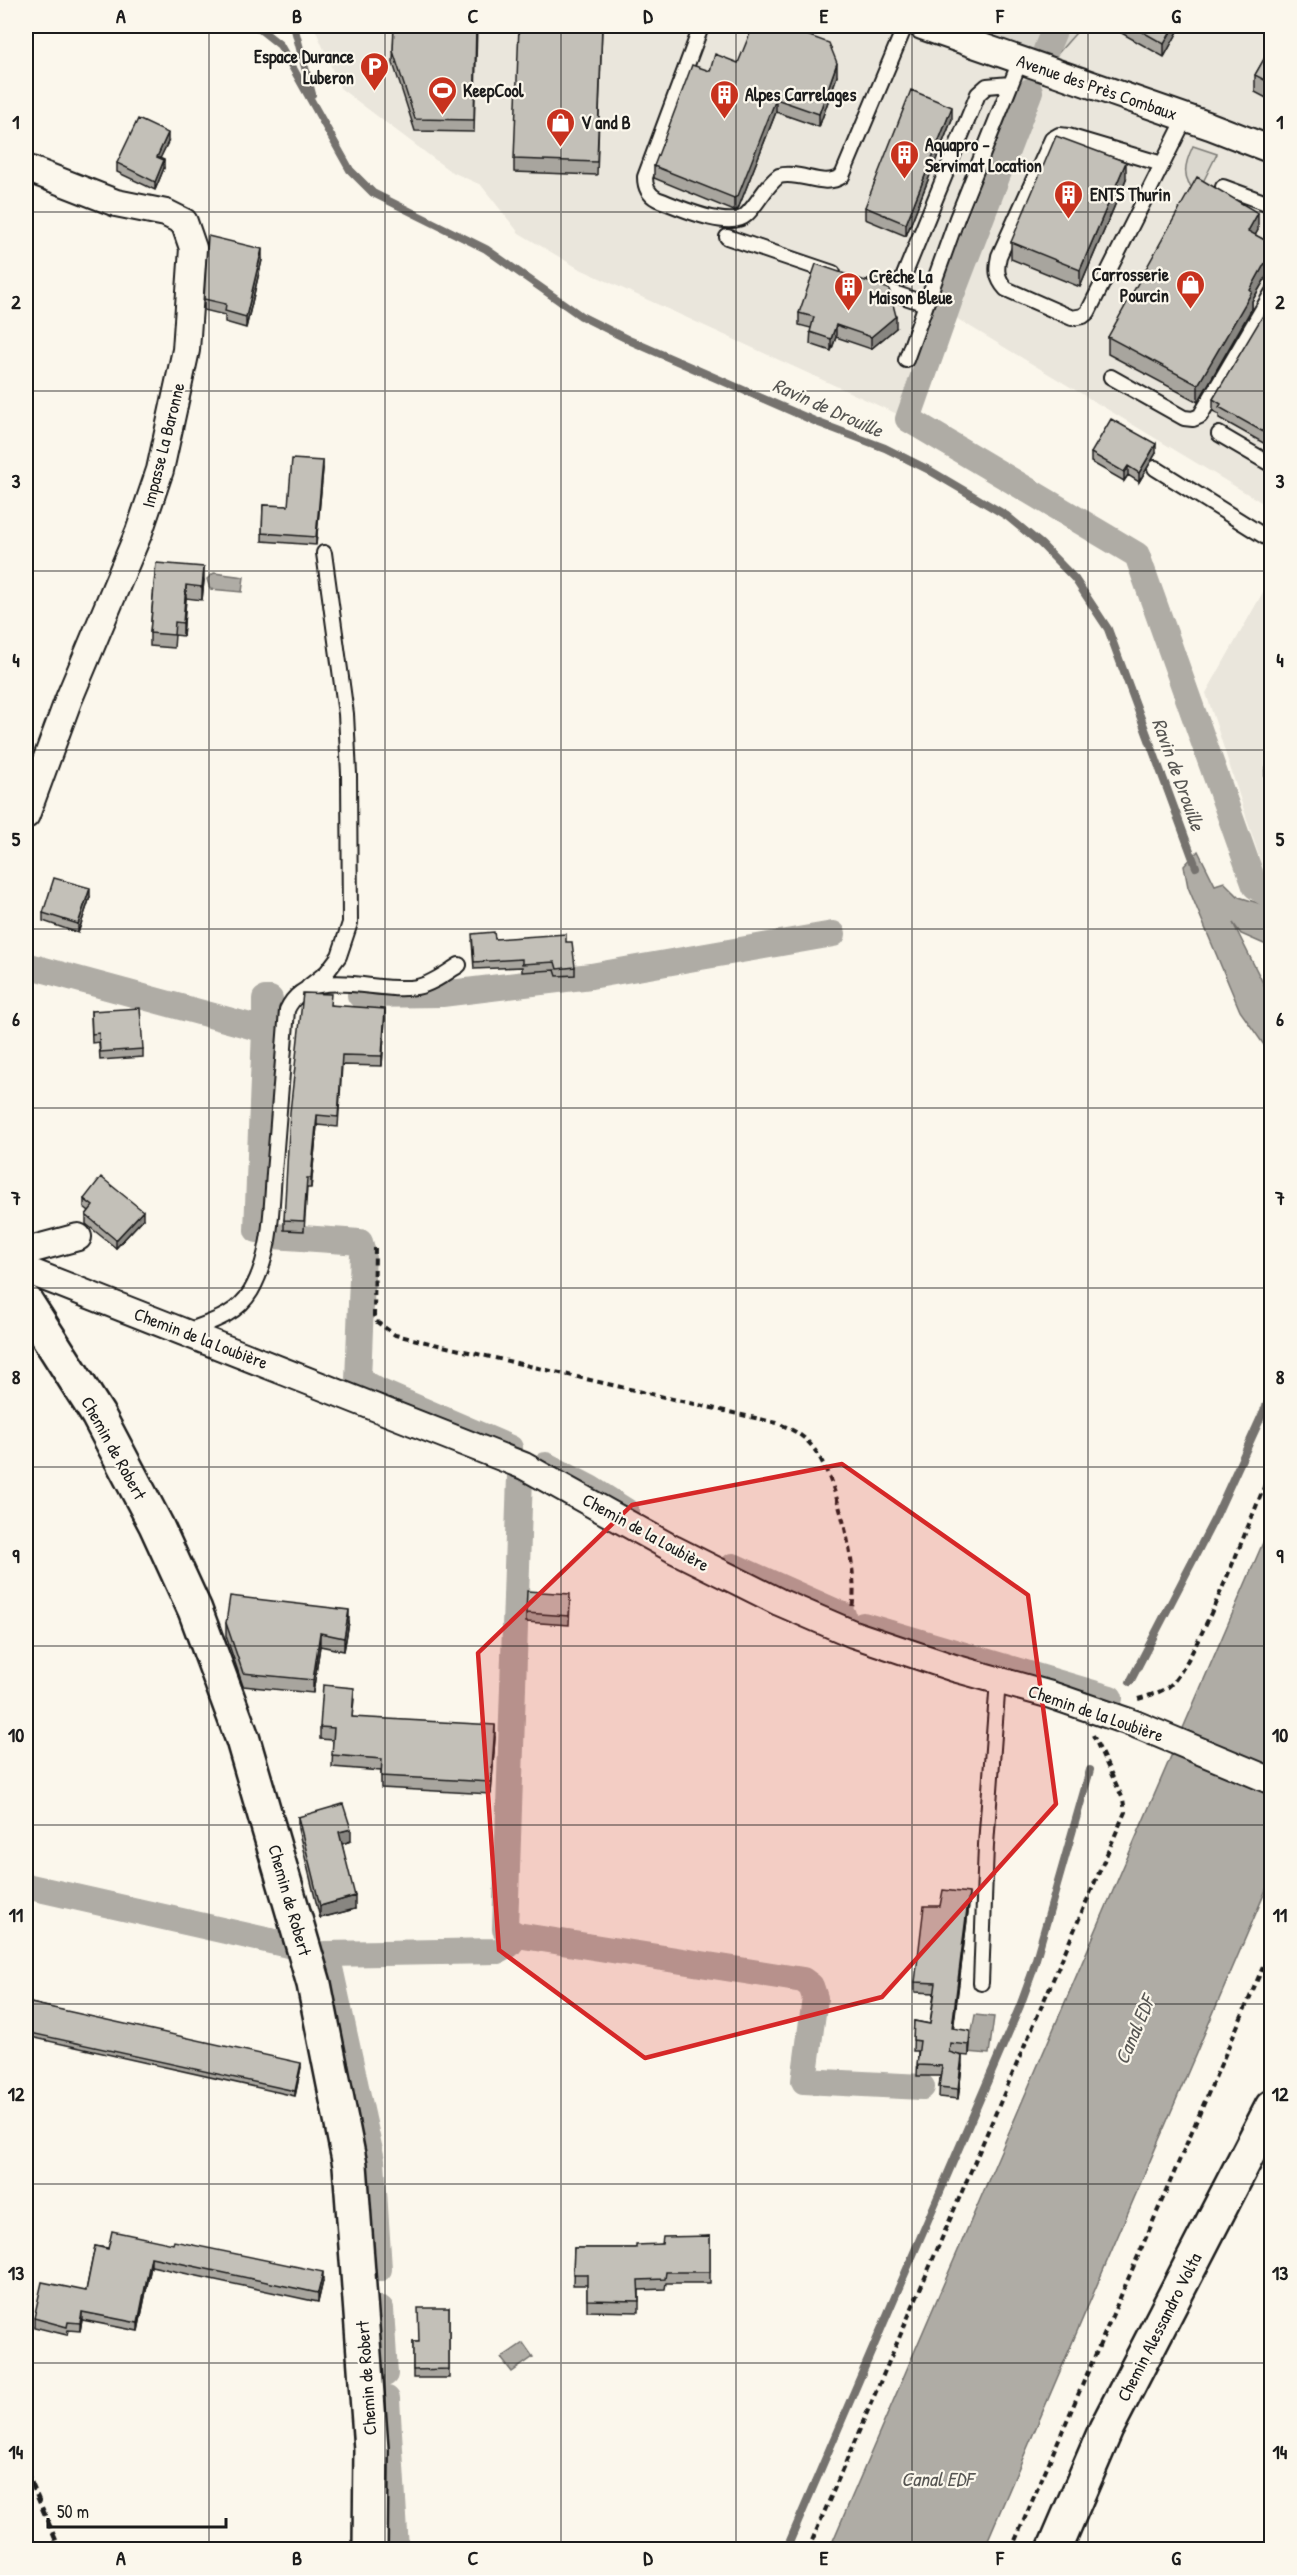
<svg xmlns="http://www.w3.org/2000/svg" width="1297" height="2575" viewBox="0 0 1297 2575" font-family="'Patrick Hand',sans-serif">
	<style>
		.built { fill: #eae6dc }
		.green { fill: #dad7ce; stroke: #7b7a75; stroke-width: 1.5 }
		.water { fill: #afaca5; stroke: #74726e; stroke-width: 1.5 }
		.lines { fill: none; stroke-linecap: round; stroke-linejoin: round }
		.stream { stroke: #74726e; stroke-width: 8 }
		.canal { stroke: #afaca5; stroke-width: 26 }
		.lane-casing { stroke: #1c1c1c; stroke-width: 18 }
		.street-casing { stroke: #1c1c1c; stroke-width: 30 }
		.secondary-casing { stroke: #1c1c1c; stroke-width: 38 }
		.path { stroke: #1c1c1c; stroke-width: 4; stroke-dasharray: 6 4.5; stroke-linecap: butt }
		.lane { stroke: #fbf7ec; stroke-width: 14 }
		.street { stroke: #fbf7ec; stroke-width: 26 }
		.secondary { stroke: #fbf7ec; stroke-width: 33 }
		.rail { stroke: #1c1c1c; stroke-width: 4.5; stroke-dasharray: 9 4.5; stroke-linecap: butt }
		.wall { fill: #a8a59e; stroke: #1c1c1c; stroke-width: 1.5 }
		.shaded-wall { fill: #888681; stroke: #1c1c1c; stroke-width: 1.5 }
		.building { fill: #c3c0b8; stroke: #1c1c1c; stroke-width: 1.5 }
		.marked { fill: #d62828; fill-opacity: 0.2; stroke: #d62828; stroke-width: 4.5; stroke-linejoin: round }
		.grid { fill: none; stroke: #1c1c1c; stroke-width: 1.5; stroke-opacity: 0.55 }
		.labels { text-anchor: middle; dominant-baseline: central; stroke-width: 4.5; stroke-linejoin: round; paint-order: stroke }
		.poi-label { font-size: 18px; font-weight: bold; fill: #1c1c1c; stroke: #fbf7ec; text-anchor: start }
		.street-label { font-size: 18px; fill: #1c1c1c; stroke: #fbf7ec }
		.water-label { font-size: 20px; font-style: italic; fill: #575653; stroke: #fbf7ec }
		.neatline { fill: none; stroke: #1c1c1c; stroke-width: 2 }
		.grid-label { font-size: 20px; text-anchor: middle; font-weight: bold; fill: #1c1c1c }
	</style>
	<rect width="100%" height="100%" fill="#fbf7ec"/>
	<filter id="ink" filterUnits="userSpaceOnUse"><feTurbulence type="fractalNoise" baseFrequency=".0167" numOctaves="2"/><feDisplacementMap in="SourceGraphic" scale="12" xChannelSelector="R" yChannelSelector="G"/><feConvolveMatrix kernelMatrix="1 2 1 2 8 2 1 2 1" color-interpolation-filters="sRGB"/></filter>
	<g filter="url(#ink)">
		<path class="built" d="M314,26H1271V508L951,315L908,419L578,268L519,233L481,185L450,171L340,88Z
			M1271,578V885L1268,884L1206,693Z"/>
		<path class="green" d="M956,26H1082L1052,60Z
			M1025,84L1042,92L963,293L945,285Z
			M1193,146L1217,154L1197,194C1181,178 1184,165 1193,146Z"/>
		<path class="water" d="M214,573L244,577L242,592L210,589L207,579Z
			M1198,851L1215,885L1224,882L1239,897L1271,907V947L1241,934L1233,923L1271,999V1055L1240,1011L1188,887L1184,866Z
			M1271,1524V1878L984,2549L829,2550Z
			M975,2015L994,2017L989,2054L968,2052Z
			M523,2343L533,2357L512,2372L501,2358Z"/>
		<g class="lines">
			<path class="stream" d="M256,26L280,45L350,170L373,193L486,249L581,316L631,341L819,423L885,448L929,470L1007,516L1041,544L1075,579L1108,629L1196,867
				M294,26L312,94
				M1130,1682L1216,1516L1272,1393
				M786,2550L1020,2006L1032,1973L1090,1770"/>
			<path class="canal" d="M1046,50L1056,26
				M1030,91L952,294L908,419L1137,555L1255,886L1272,897
				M26,965L265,1030V999H270
				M360,995L442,994L591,976L833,934
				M257,1230L265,1030
				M273,1236L360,1242L363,1253L358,1380L378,1391L510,1448
				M546,1465L590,1488L626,1511
				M733,1566L843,1615
				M863,1625L1110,1698
				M26,1886L297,1947
				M517,1935L505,1929L520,1476
				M325,1954L498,1951L509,1945L517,1935L803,1980L811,1986L815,1998L804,2081L922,2087
				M327,1954L372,2160L379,2269
				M381,2309L385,2374
				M387,2399L396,2550"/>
			<defs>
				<path id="lane" d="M701,27L645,177C645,187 648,194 657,199C676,206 729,231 746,215C758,204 765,186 779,176C800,170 823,189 842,176L905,26
					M1162,164L1068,136L1059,135L1052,139L999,256C996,269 996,278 1006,289L1072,318L1083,316L1088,312L1186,117
					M1223,187L1272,205
					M727,237L833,273
					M903,278L978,94L987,86L1010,84
					M873,286L926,304
					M906,360L957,218L1020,61
					M1111,377L1184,418L1193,419L1200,416L1272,293
					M1219,434L1272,465
					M1155,468L1272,541
					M308,987L327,972L339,956L350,923L349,774L346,714L324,553
					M187,1331C211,1322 237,1315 251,1291C273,1253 271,1204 275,1161C279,1111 283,1061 287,1010C309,962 377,995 417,987C432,984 446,973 459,965
					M981,1983L986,1845L998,1680"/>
				<path id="street" d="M922,26L1210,126L1272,150
					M26,168L116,203L166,213L184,222L193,248L186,350L160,470L139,532L68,701L26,815
					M26,1251L78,1237
					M26,1270L524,1466L673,1549L779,1602L853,1634L954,1668L1051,1695L1135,1724L1272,1781"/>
				<path id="secondary" d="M26,1302L98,1415L156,1525L195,1610L243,1740L314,1984L350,2165L371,2449L370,2550
					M1054,2550L1106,2429L1272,2107"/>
			</defs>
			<use href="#lane" class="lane-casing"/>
			<use href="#street" class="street-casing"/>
			<use href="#secondary" class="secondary-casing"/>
			<path class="path" d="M375,1248L374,1316L377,1322L395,1335L777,1423C792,1429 804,1435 814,1449C836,1476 860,1573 852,1607
				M1138,1699C1148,1696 1159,1693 1168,1687C1194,1669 1255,1507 1272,1468
				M808,2550L1125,1812L1123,1799L1093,1735
				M1011,2550L1272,1946"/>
			<use href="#lane" class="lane"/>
			<use href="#street" class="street"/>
			<use href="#secondary" class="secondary"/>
			<path class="rail" d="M26,2470L60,2550"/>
		</g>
		<path class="wall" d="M394,26H477L474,132L415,131L393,63Z
			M602,26L597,175L514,172V159Z
			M1109,26H1181L1164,57Z
			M1272,45V101L1255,92V75Z
			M738,63L837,76L819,127L776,112L738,209L734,211L654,178V166L710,71Z
			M952,119L906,236L865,219V207Z
			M168,142L160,158L164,168L155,190L117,172V163Z
			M1126,179L1080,287L1011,259V242Z
			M1258,230L1255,235L1272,244V267L1252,301V308L1198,402L1108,354V337Z
			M262,260L246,328L225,322V315L204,310V299Z
			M1272,309V438L1267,445L1219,418V414L1213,411V399Z
			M799,313L896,328L871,349L836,337L831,351L810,344L811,328L799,325Z
			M1091,453H1156L1139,482L1128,475L1124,481L1091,462Z
			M323,469L316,545L262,541L263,505L288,506Z
			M156,563L204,580L202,600L186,598L183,636L175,635L174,648L150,646V633Z
			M1272,756V785L1265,782V770Z
			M90,897L78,933L43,921V913Z
			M495,939L566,942L575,967V975L557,976L555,970L522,972V967L474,969L472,941Z
			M331,1005L385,1018L382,1066L342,1065L338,1127L317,1125L311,1188H307L304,1231L284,1230V1220Z
			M91,1011L143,1049V1057L100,1060L99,1042L92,1043Z
			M84,1199L143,1219L116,1248L86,1224V1215L89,1211L84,1207Z
			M570,1602L569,1625L526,1622V1613Z
			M349,1622L344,1651L320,1646L313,1693L243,1686L226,1636V1623Z
			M354,1700L352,1717L495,1737L491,1794L381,1788V1771L332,1767L333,1740L320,1739V1727Z
			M298,1817L351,1841L342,1844L355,1909L320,1918L298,1829Z
			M969,1904L953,2028L970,2042L969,2056L958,2055L962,2066L958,2099L939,2097L940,2076H917L918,2051H913L914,2021L930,2024L934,1993L915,1992V1982L940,1906Z
			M26,2002L301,2067L295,2096L26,2036Z
			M710,2236V2283H666L665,2289L639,2290V2312L587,2311V2285H573L574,2248H636L662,2244Z
			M95,2246L323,2281L318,2302L151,2266L138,2331L82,2320L80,2331L68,2330L67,2335L34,2327V2318L86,2291Z
			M449,2308V2378H413V2342H419Z"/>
		<path class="shaded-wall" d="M1174,26H1181L1164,57V44Z
			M837,63V76L819,127V114Z
			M776,99V112L738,209L734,211V198Z
			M952,107V119L906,236V224Z
			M168,133V142L157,165V157Z
			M164,160V168L155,190V182Z
			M1126,162V179L1080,287V270Z
			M1258,213V230L1248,248V231Z
			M262,249V260L246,328V317Z
			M1272,250V267L1252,301V308L1198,402V385Z
			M896,316V328L871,349V337Z
			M836,325V337L831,351V339Z
			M1272,426V438L1267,445V434Z
			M1156,444V453L1139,482V473Z
			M323,461V469L316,545V537Z
			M1128,466V475L1124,481V472Z
			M204,567V580L202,600V587Z
			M186,585V598L183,636V623Z
			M90,888V897L78,933V924Z
			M385,1009V1018L382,1066V1056Z
			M317,1115V1125L311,1188V1178Z
			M143,1211V1219L116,1248V1240Z
			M349,1610V1622L344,1651V1638Z
			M320,1633V1646L313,1693V1680Z
			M495,1725V1737L491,1794V1782Z
			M351,1829V1841L339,1845V1832Z
			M969,1893V1904L952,2039V2028Z
			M355,1896V1909L320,1918V1906Z
			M970,2031V2042L969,2056V2045Z
			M962,2056V2066L958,2099V2089Z
			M301,2063V2067L295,2096V2091Z
			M151,2257V2266L138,2331V2323Z
			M323,2272V2281L318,2302V2293Z
			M82,2312V2320L80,2331V2323Z"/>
		<path class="building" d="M394,26H476L474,120L415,119L393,51Z
			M519,26H602L597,162L514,159Z
			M753,26H782L829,43L837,63L819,114L776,99L738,196L734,198L654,166L692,65L710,71L715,54L738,63Z
			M1132,26H1174L1164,44Z
			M1272,45V84L1255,75Z
			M911,90L952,107L906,224L865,207Z
			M138,119L168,133L157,157L164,160L155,182L117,163Z
			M1056,136L1126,162L1080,270L1011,242Z
			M1197,177L1258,213L1248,231L1272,244V250L1250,290L1252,292L1198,385L1108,337Z
			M208,236L262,249L246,317L225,311L226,304L204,299Z
			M816,264L889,289L896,316L871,337L836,325L831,339L810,332L814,317L799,313Z
			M1268,307L1272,309V426L1267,434L1219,407L1221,404L1213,399Z
			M1111,419L1156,444L1139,473L1128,466L1124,472L1091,453Z
			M292,459L323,461L316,537L262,533L263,505L288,506Z
			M156,563L204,567L202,587L186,585L183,623L175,622L174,635L150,633Z
			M1272,756V772L1265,770Z
			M54,878L90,888L78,924L43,913Z
			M494,932L495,939L566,934V942H572L575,967L557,969L555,962L522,964V959L474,962L472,934Z
			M303,993L331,994L330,1005L385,1009L382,1056L342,1055L338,1117L317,1115L311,1178H307L304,1221L284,1220L290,1112Z
			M140,1008L143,1049L100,1052L99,1033L92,1034L91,1011Z
			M101,1177L143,1211L116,1240L86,1215L93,1206L84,1199Z
			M527,1591L570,1594L569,1616L526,1613Z
			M230,1596L349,1610L344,1638L320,1633L313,1680L243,1673L226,1623Z
			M323,1685L354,1688L352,1717L495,1725L491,1782L381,1776L382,1759L332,1755L334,1728L320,1727Z
			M343,1804L351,1829L339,1832L355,1896L320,1906L298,1817Z
			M943,1890L969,1893L952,2028L970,2031L969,2045L950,2043L949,2052L962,2056L958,2089L939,2087L942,2066L917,2065L920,2041L913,2040L914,2021L930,2024L936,1983L915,1982L924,1906H940Z
			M26,2002L301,2063L295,2091L26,2032Z
			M112,2231L173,2244L174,2241L323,2272L318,2293L151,2257L138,2323L82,2312L80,2323L68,2322L67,2327L34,2318L42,2282L86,2291L95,2246L108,2249Z
			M710,2236V2272H666L665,2279L638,2280L639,2301L587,2300V2274H573L574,2248H636V2245L662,2244L663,2237Z
			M418,2308H449V2369L413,2370V2342H419Z"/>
	</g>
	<path class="marked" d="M842,1464L1028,1595L1056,1804L882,1997L645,2058L499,1950L478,1653L632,1505Z"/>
	<path class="grid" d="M209,26V2550M385,26V2550M561,26V2550M736,26V2550M912,26V2550M1088,26V2550M26,212H1272M26,391H1272M26,571H1272M26,750H1272M26,929H1272M26,1108H1272M26,1288H1272M26,1467H1272M26,1646H1272M26,1825H1272M26,2004H1272M26,2184H1272M26,2363H1272"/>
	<defs>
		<symbol id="parking-pin" viewBox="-11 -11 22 30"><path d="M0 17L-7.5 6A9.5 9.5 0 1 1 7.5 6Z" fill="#c8321e" stroke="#fbf7ec"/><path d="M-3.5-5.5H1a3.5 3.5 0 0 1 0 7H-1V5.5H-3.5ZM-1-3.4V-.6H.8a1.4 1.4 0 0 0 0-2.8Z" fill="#fff"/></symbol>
		<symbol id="stadium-pin" viewBox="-11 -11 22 30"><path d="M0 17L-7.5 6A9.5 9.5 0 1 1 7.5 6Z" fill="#c8321e" stroke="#fbf7ec"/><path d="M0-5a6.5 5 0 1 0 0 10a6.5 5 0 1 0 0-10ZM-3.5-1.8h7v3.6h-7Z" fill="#fff"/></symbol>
		<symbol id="building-pin" viewBox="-11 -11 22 30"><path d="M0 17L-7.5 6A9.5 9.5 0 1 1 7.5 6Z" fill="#c8321e" stroke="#fbf7ec"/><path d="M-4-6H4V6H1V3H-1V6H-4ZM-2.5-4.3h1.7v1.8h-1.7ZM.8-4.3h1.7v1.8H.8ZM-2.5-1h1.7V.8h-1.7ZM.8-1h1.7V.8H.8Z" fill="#fff"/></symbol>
		<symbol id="shop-pin" viewBox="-11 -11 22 30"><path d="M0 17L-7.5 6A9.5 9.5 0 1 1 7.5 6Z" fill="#c8321e" stroke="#fbf7ec"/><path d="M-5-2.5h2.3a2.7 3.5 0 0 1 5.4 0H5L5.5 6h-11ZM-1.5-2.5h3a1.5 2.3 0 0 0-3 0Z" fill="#fff"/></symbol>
	</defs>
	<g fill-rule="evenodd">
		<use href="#parking-pin" x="358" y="50" width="33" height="45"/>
		<use href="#stadium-pin" x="426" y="74" width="33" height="45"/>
		<use href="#building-pin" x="708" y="78" width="33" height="45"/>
		<use href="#shop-pin" x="544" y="106" width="33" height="45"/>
		<use href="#building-pin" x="888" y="138" width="33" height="45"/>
		<use href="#building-pin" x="1052" y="178" width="33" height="45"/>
		<use href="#shop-pin" x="1174" y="268" width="33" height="45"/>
		<use href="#building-pin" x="832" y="270" width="33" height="45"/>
	</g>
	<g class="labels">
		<g class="poi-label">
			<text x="354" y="56" text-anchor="end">Espace Durance<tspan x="354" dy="21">Luberon</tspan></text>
			<text x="463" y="90">KeepCool</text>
			<text x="745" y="94">Alpes Carrelages</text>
			<text x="581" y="122">V and B</text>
			<text x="925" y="144">Aquapro -<tspan x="925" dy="21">Servimat Location</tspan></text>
			<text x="1090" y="194">ENTS Thurin</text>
			<text x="1169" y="274" text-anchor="end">Carrosserie<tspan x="1169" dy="21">Pourcin</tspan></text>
			<text x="869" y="276">Crêche La<tspan x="869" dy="21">Maison Bleue</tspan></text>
		</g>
		<g class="street-label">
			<text transform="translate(1097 87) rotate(19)">Avenue des Près Combaux</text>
			<text transform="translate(163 445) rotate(-76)">Impasse La Baronne</text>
			<text transform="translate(201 1338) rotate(21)">Chemin de la Loubière</text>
			<text transform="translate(114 1448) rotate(61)">Chemin de Robert</text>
			<text transform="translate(646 1532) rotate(29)">Chemin de la Loubière</text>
			<text transform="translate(1096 1713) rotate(19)">Chemin de la Loubière</text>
			<text transform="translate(290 1900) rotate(74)">Chemin de Robert</text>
			<text transform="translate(1159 2327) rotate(-63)">Chemin Alessandro Volta</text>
			<text transform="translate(366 2378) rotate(-94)">Chemin de Robert</text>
		</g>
		<g class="water-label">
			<text transform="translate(828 407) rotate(24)">Ravin de Drouille</text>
			<text transform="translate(1179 774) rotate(70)">Ravin de Drouille</text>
			<text transform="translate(1134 2030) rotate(-67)">Canal EDF</text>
			<text x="937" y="2478">Canal EDF</text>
		</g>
	</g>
	<rect width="1297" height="2575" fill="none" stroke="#fbf7ec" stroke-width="66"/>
	<path d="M48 2518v9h178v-9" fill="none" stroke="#1c1c1c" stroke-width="3"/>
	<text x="57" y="2518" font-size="18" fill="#1c1c1c" stroke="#fbf7ec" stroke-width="4.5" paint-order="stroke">50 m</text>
	<rect x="33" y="33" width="1231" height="2509" class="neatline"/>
	<g class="grid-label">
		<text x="121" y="23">A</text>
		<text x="297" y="23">B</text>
		<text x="473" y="23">C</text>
		<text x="648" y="23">D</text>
		<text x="824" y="23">E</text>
		<text x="1000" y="23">F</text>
		<text x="1176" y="23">G</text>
		<text x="16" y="129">1</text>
		<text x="1280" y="129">1</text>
		<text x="16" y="309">2</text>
		<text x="1280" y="309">2</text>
		<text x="16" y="488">3</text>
		<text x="1280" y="488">3</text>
		<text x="16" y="667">4</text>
		<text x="1280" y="667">4</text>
		<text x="16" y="846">5</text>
		<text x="1280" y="846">5</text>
		<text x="16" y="1026">6</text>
		<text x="1280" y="1026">6</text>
		<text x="16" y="1205">7</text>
		<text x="1280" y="1205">7</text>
		<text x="16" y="1384">8</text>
		<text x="1280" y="1384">8</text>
		<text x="16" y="1563">9</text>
		<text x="1280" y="1563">9</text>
		<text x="16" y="1742">10</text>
		<text x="1280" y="1742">10</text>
		<text x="16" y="1922">11</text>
		<text x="1280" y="1922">11</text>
		<text x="16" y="2101">12</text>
		<text x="1280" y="2101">12</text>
		<text x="16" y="2280">13</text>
		<text x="1280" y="2280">13</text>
		<text x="16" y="2459">14</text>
		<text x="1280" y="2459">14</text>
		<text x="121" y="2565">A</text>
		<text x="297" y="2565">B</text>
		<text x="473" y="2565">C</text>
		<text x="648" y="2565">D</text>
		<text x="824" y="2565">E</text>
		<text x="1000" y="2565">F</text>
		<text x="1176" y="2565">G</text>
	</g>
</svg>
